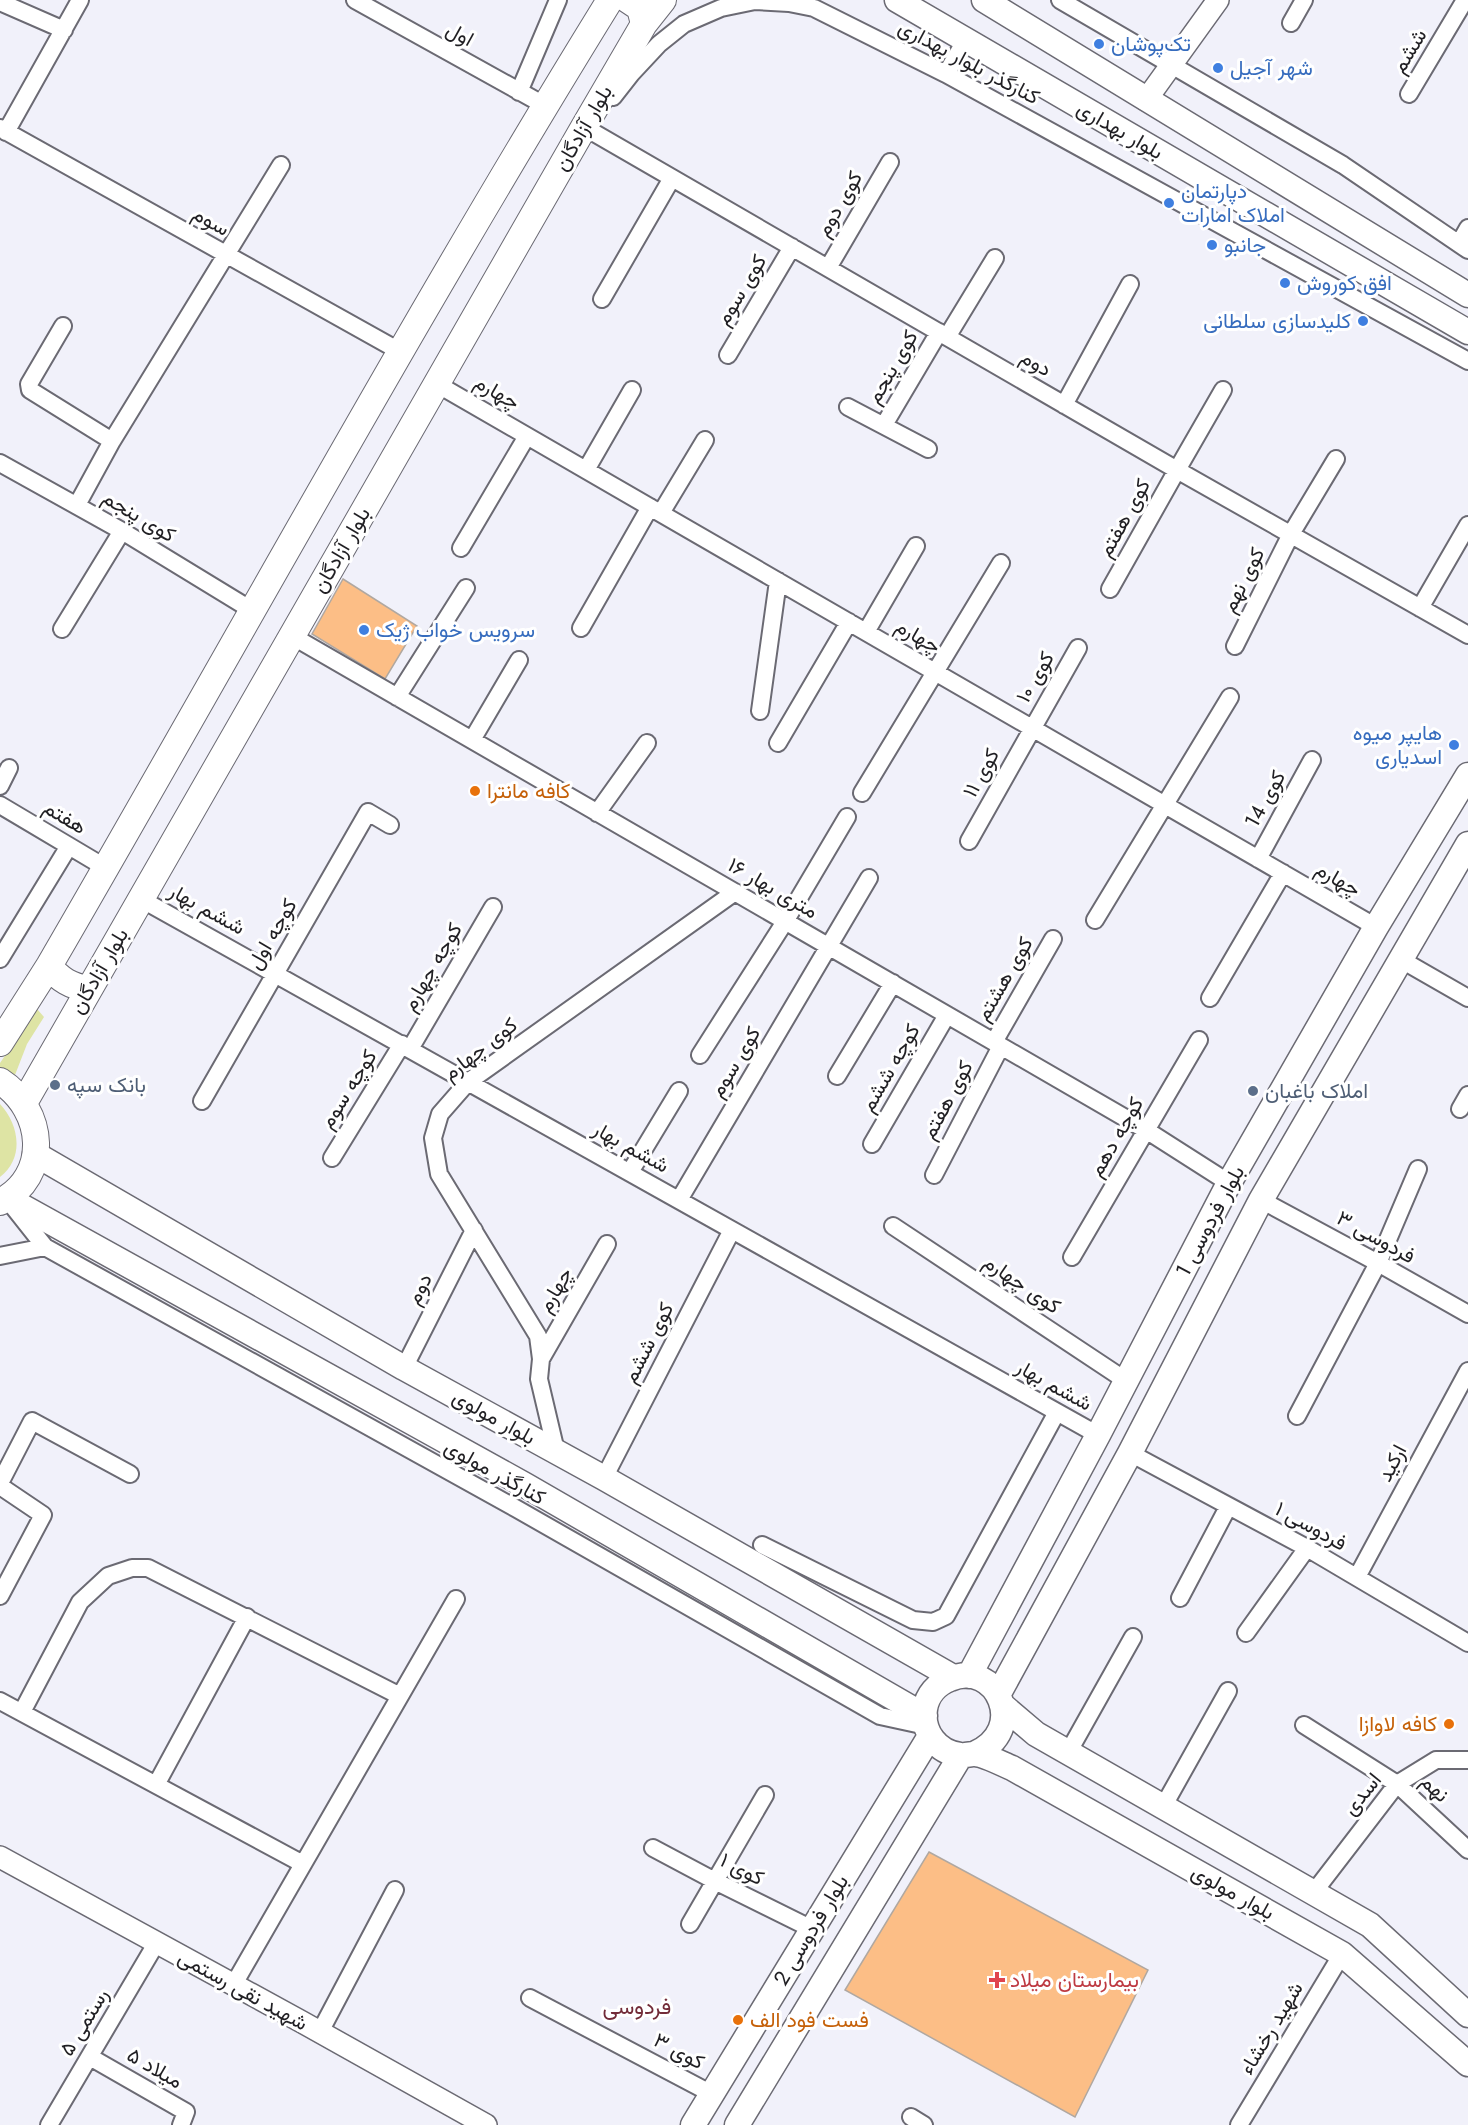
<svg xmlns="http://www.w3.org/2000/svg" width="1468" height="2125" viewBox="0 0 1468 2125" font-family="Jost,Vazirmatn,sans-serif">
	<style>
		.green { fill: #dee4a4 }
		.building { fill: #fcbe86; stroke: #b0a8a1; stroke-width: 1.5 }
		.lines { fill: none; stroke-linecap: round; stroke-linejoin: round }
		.minor-casing { stroke: #6b6a73; stroke-width: 20 }
		.tertiary-casing { stroke: #6b6a73; stroke-width: 24 }
		.secondary-casing { stroke: #6b6a73; stroke-width: 27 }
		.primary-casing { stroke: #6b6a73; stroke-width: 28 }
		.minor { stroke: #fff; stroke-width: 16 }
		.tertiary { stroke: #fff; stroke-width: 21 }
		.secondary { stroke: #fff; stroke-width: 24 }
		.primary { stroke: #fff; stroke-width: 26 }
		.shop-dot { fill: #3f7fe0; stroke: #fff; stroke-width: 2 }
		.food-dot { fill: #e8710a; stroke: #fff; stroke-width: 2 }
		.service-dot { fill: #5c6f8a; stroke: #fff; stroke-width: 2 }
		.health-dot { fill: #e0444e; stroke: #fff; stroke-width: 2 }
		.labels { text-anchor: middle; dominant-baseline: central; stroke-width: 6; stroke-linejoin: round; paint-order: stroke }
		.street-label { font-size: 21px; fill: #201f23; stroke: #fff }
		.shop-label { font-size: 21px; fill: #366cbe; stroke: #fff; text-anchor: start }
		.food-label { font-size: 21px; fill: #c56008; stroke: #fff; text-anchor: start }
		.service-label { font-size: 21px; fill: #4e5e75; stroke: #fff; text-anchor: start }
		.health-label { font-size: 21px; fill: #be3a42; stroke: #fff; text-anchor: start }
		.neighbourhood-label { font-size: 22px; fill: #722b38; stroke: #fff }
	</style>
	<rect width="100%" height="100%" fill="#f1f1fa"/>
	<path class="green" d="M37,1009L44,1017L27,1044L15,1075L0,1068V1063Z
		M0,1104C19,1124 25,1158 0,1177Z"/>
	<path class="building" d="M343,579L417,626L385,679L312,634Z
		M929,1852L1148,1970L1075,2117L845,1990Z"/>
	<g class="lines">
		<defs>
			<path id="minor" d="M355,0L544,105
				M1060,0L1343,165L1468,250
				M0,2L64,30
				M1291,23L1304,0
				M946,74L966,39
				M519,92L558,0
				M1409,94L1465,0
				M613,97L631,74L659,44L684,24L721,8L755,1L789,3L814,8L946,74L1468,361
				M584,127L1177,470L1468,635
				M0,128L401,352
				M6,132L80,0
				M1459,244L1468,228
				M828,268L890,162
				M602,299L672,178
				M63,326L29,384L30,390L112,441
				M947,337L995,258
				M728,355L792,247
				M437,384L1376,927
				M1064,405L1130,284
				M848,407L928,449
				M884,425L939,332
				M0,463L122,531L253,611
				M586,470L632,390
				M77,505L112,441L281,165
				M661,513L705,440
				M461,548L527,436
				M1110,589L1177,470L1223,390
				M1420,608L1468,525
				M581,628L650,507
				M62,629L122,531
				M866,632L916,546
				M292,636L1146,1130L1229,1183
				M1235,646L1291,534L1336,459
				M397,697L466,588
				M760,711L778,581
				M472,740L519,660
				M778,743L849,622
				M0,786L9,768
				M862,793L1001,563
				M0,805L106,868
				M597,813L647,743
				M969,841L1078,648
				M1258,859L1312,760
				M141,899L1098,1435
				M1095,920L1230,697
				M0,959L69,846
				M1400,959L1468,998
				M1210,998L1283,873
				M994,1042L1053,939
				M410,1049L493,907
				M700,1055L786,920L847,817
				M837,1076L893,983
				M202,1101L368,812L390,825
				M1460,1109L1468,1095
				M872,1144L947,1015
				M332,1158L402,1044
				M630,1172L679,1091
				M934,1175L1001,1046
				M679,1200L869,878
				M1261,1200L1378,1263L1468,1314
				M11,1204L45,1247
				M893,1226L1125,1380
				M0,1256L45,1247L517,1509L880,1716L926,1726
				M1072,1257L1199,1040
				M541,1359L607,1244
				M404,1368L474,1230
				M1297,1416L1378,1263L1418,1169
				M556,1451L539,1379L541,1359L538,1336L439,1174L433,1138L440,1114L468,1082L735,892
				M1130,1453L1307,1548L1468,1643
				M604,1478L732,1230
				M0,1483L32,1421L130,1474
				M0,1486L43,1515L0,1596
				M762,1545L913,1620L933,1622L946,1616L1057,1412
				M1357,1577L1468,1371
				M1180,1598L1228,1507
				M1246,1633L1307,1548
				M0,1701L303,1864
				M22,1712L80,1602L108,1576L132,1568H148L400,1696
				M1304,1725L1397,1784L1468,1850
				M1069,1751L1133,1637
				M156,1785L247,1617
				M1163,1807L1228,1691
				M653,1848L715,1881L812,1929
				M1314,1892L1397,1784L1436,1760H1468
				M690,1924L765,1795
				M234,1984L456,1599
				M530,1998L712,2094
				M320,2032L395,1890
				M90,2057L186,2112L181,2125
				M911,2117L924,2125
				M49,2125L157,1942
				M1239,2125L1342,1954"/>
			<path id="tertiary" d="M1146,100L1218,0
				M0,1857L302,2022L486,2125"/>
			<path id="secondary" d="M897,0L1468,332
				M984,0L1468,295
				M35,1154L404,1368L604,1478L953,1677
				M7,1198L525,1485L925,1716
				M969,1676L1098,1435L1229,1183L1376,927L1468,775
				M998,1695L1130,1453L1261,1200L1468,844
				M1002,1705L1036,1734L1370,1925L1468,2015
				M974,1754C1030,1730 996,1659 950,1679C937,1684 927,1695 925,1709C922,1732 937,1752 960,1755C965,1756 969,1754 974,1754C984,1754 1002,1764 1012,1768L1342,1954L1468,2064
				M693,2125L930,1736
				M737,2125L961,1755"/>
			<path id="primary" d="M628,0L640,8L644,24
				M49,966C60,980 71,986 88,989
				M0,1043L49,966C236,644 414,317 610,0
				M0,1081C45,1110 51,1176 0,1202
				M24,1103L584,127L644,24L663,0"/>
		</defs>
		<use href="#minor" class="minor-casing"/>
		<use href="#tertiary" class="tertiary-casing"/>
		<use href="#secondary" class="secondary-casing"/>
		<use href="#primary" class="primary-casing"/>
		<use href="#minor" class="minor"/>
		<use href="#tertiary" class="tertiary"/>
		<use href="#secondary" class="secondary"/>
		<use href="#primary" class="primary"/>
	</g>
	<g class="shop-dot">
		<circle cx="1099" cy="44" r="6"/>
		<circle cx="1218" cy="68" r="6"/>
		<circle cx="1169" cy="203" r="6"/>
		<circle cx="1212" cy="245" r="6"/>
		<circle cx="1285" cy="283" r="6"/>
		<circle cx="1363" cy="321" r="6"/>
		<circle cx="364" cy="630" r="6"/>
		<circle cx="1454" cy="745" r="6"/>
	</g>
	<g class="food-dot">
		<circle cx="475" cy="791" r="6"/>
		<circle cx="1449" cy="1724" r="6"/>
		<circle cx="738" cy="2020" r="6"/>
	</g>
	<g class="service-dot">
		<circle cx="55" cy="1085" r="6"/>
		<circle cx="1253" cy="1091" r="6"/>
	</g>
	<path class="health-dot" d="M994 1971h6v6h6v6h-6v6h-6v-6h-6v-6h6z"/>
	<g class="labels">
		<g class="street-label">
			<text transform="translate(460 34) rotate(29)">اول</text>
			<text transform="translate(1409 51) rotate(-59)">ششم</text>
			<text transform="translate(969 62) rotate(28)">کنارگذر بلوار بهداری</text>
			<text transform="translate(583 128) rotate(-60)">بلوار آزادگان</text>
			<text transform="translate(1120 130) rotate(30)">بلوار بهداری</text>
			<text transform="translate(839 204) rotate(-60)">کوی دوم</text>
			<text transform="translate(211 221) rotate(29)">سوم</text>
			<text transform="translate(741 290) rotate(-59)">کوی سوم</text>
			<text transform="translate(1036 363) rotate(30)">دوم</text>
			<text transform="translate(892 367) rotate(-60)">کوی پنجم</text>
			<text transform="translate(497 392) rotate(30)">چهارم</text>
			<text transform="translate(139 516) rotate(31)">کوی پنجم</text>
			<text transform="translate(1124 518) rotate(-61)">کوی هفتم</text>
			<text transform="translate(341 550) rotate(-60)">بلوار آزادگان</text>
			<text transform="translate(1243 580) rotate(-63)">کوی نهم</text>
			<text transform="translate(918 636) rotate(30)">چهارم</text>
			<text transform="translate(1035 677) rotate(-60)">کوی ۱۰</text>
			<text transform="translate(981 773) rotate(-61)">کوی ۱۱</text>
			<text transform="translate(1265 799) rotate(-61)">کوی 14</text>
			<text transform="translate(65 817) rotate(31)">هفتم</text>
			<text transform="translate(1338 879) rotate(30)">چهارم</text>
			<text transform="translate(773 888) rotate(30)">۱۶ متری بهار</text>
			<text transform="translate(207 909) rotate(29)">ششم بهار</text>
			<text transform="translate(272 934) rotate(-60)">کوچه اول</text>
			<text transform="translate(432 967) rotate(-60)">کوچه چهارم</text>
			<text transform="translate(99 971) rotate(-60)">بلوار آزادگان</text>
			<text transform="translate(1004 979) rotate(-60)">کوی هشتم</text>
			<text transform="translate(480 1049) rotate(-38)">کوی چهارم</text>
			<text transform="translate(735 1062) rotate(-59)">کوی سوم</text>
			<text transform="translate(890 1068) rotate(-60)">کوچه ششم</text>
			<text transform="translate(348 1089) rotate(-58)">کوچه سوم</text>
			<text transform="translate(947 1100) rotate(-62)">کوی هفتم</text>
			<text transform="translate(1116 1137) rotate(-60)">کوچه دهم</text>
			<text transform="translate(631 1147) rotate(29)">ششم بهار</text>
			<text transform="translate(1210 1221) rotate(-62)">بلوار فردوسی 1</text>
			<text transform="translate(1376 1237) rotate(29)">فردوسی ۳</text>
			<text transform="translate(1022 1284) rotate(34)">کوی چهارم</text>
			<text transform="translate(419 1289) rotate(-63)">دوم</text>
			<text transform="translate(555 1290) rotate(-60)">چهارم</text>
			<text transform="translate(648 1343) rotate(-63)">کوی ششم</text>
			<text transform="translate(1054 1385) rotate(29)">ششم بهار</text>
			<text transform="translate(494 1417) rotate(29)">بلوار مولوی</text>
			<text transform="translate(1392 1463) rotate(-62)">ارکید</text>
			<text transform="translate(495 1472) rotate(29)">کنارگذر مولوی</text>
			<text transform="translate(1311 1526) rotate(29)">فردوسی ۱</text>
			<text transform="translate(1435 1788) rotate(43)">نهم</text>
			<text transform="translate(1362 1794) rotate(-51)">اسدی</text>
			<text transform="translate(742 1869) rotate(27)">کوی ۱</text>
			<text transform="translate(1233 1892) rotate(29)">بلوار مولوی</text>
			<text transform="translate(811 1930) rotate(-59)">بلوار فردوسی 2</text>
			<text transform="translate(243 1990) rotate(29)">شهید نقی رستمی</text>
			<text transform="translate(84 2022) rotate(-59)">رستمی ۵</text>
			<text transform="translate(1271 2028) rotate(-59)">شهید رخشاء</text>
			<text transform="translate(679 2051) rotate(28)">کوی ۳</text>
			<text transform="translate(155 2068) rotate(30)">میلاد ۵</text>
		</g>
		<g class="shop-label">
			<text x="1111" y="44">تک‌پوشان</text>
			<text x="1230" y="68">شهر آجیل</text>
			<text x="1181" y="191">دپارتمان<tspan x="1181" dy="24">املاک امارات</tspan></text>
			<text x="1224" y="245">جانبو</text>
			<text x="1297" y="283">افق کوروش</text>
			<text x="1351" y="321" text-anchor="end">کلیدسازی سلطانی</text>
			<text x="376" y="630">سرویس خواب ژیک</text>
			<text x="1442" y="733" text-anchor="end">هایپر میوه<tspan x="1442" dy="24">اسدیاری</tspan></text>
		</g>
		<g class="food-label">
			<text x="487" y="791">کافه مانترا</text>
			<text x="1437" y="1724" text-anchor="end">کافه لاوازا</text>
			<text x="750" y="2020">فست فود الف</text>
		</g>
		<g class="service-label">
			<text x="67" y="1085">بانک سپه</text>
			<text x="1265" y="1091">املاک باغبان</text>
		</g>
		<g class="health-label">
			<text x="1010" y="1980">بیمارستان میلاد</text>
		</g>
		<g class="neighbourhood-label">
			<text x="637" y="2006">فردوسی</text>
		</g>
	</g>
</svg>
